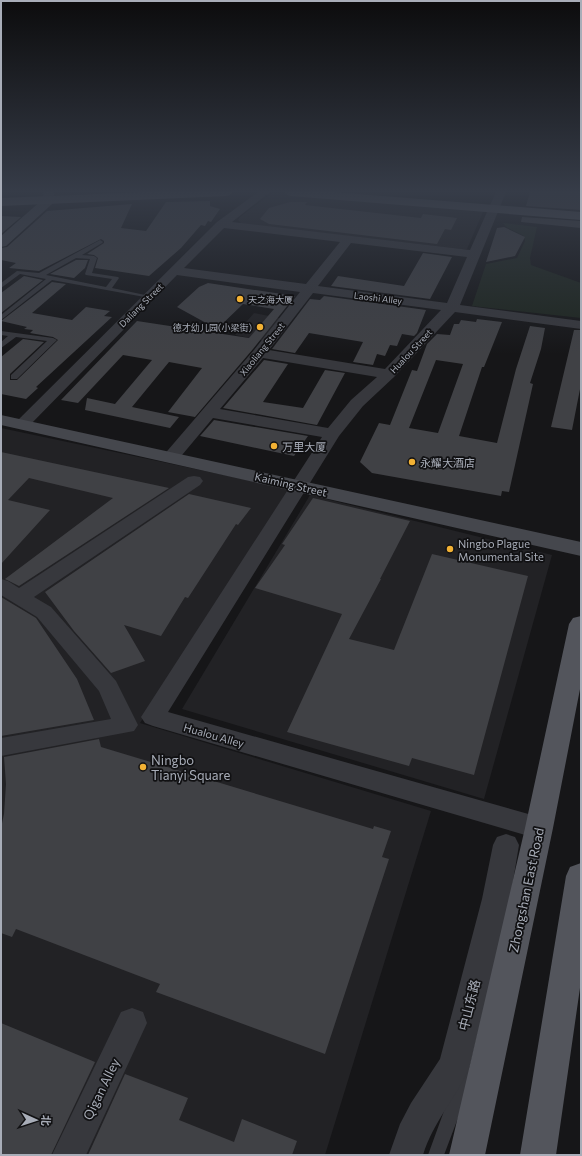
<svg xmlns="http://www.w3.org/2000/svg" width="582" height="1156" viewBox="0 0 582 1156" font-family="Commissioner,'Noto Sans SC',sans-serif">
	<style>
		.built { fill: #222225 }
		.green { fill: #1e261f }
		.building { fill: #404145; fill-rule: evenodd }
		.lines { fill: none; stroke-linecap: round; stroke-linejoin: round }
		.lane { fill: #37383d; fill-rule: evenodd }
		.street { fill: #37383d; fill-rule: evenodd }
		.secondary { fill: #45474d; fill-rule: evenodd }
		.primary { fill: #53555c; fill-rule: evenodd }
		.poi-dot { fill: #f2b134; stroke: #111113; stroke-width: 1.5 }
		.labels { text-anchor: middle; dominant-baseline: central; stroke-width: 3.5; stroke-linejoin: round; paint-order: stroke }
		.far-street-label { font-size: 9px; fill: #a8adb8; stroke: #111113 }
		.far-poi-label { font-size: 9px; fill: #a8adb8; stroke: #111113; text-anchor: start }
		.poi-label { font-size: 11px; fill: #a8adb8; stroke: #111113; text-anchor: start }
		.street-label { font-size: 11px; fill: #a8adb8; stroke: #111113 }
		.near-poi-label { font-size: 13px; fill: #a8adb8; stroke: #111113; text-anchor: start }
		.near-street-label { font-size: 13px; fill: #a8adb8; stroke: #111113 }
	</style>
	<rect width="100%" height="100%" fill="#161618"/>
	<path class="built" d="M272,193L465,208L480,210L483,212L467,249H461L242,224L238,220L240,217Z
		M254,313L284,319L265,341L235,335Z
		M1,428L290,489L140,723L431,811L325,1155H1Z
		M310,495L552,555L484,799L182,709Z"/>
	<path class="green" d="M503,223L537,227L530,258L531,265L581,283V318L472,306L486,264L517,258L525,241L524,236L506,227Z"/>
	<path class="building" d="M530,192H581V210L526,206Z
		M210,201V206L220,209L211,222L208,221L205,226L201,225L181,248L149,276L95,268L98,258L94,255L87,254L104,243V241L101,239L39,271L9,268L16,263L1,260V248L7,247L47,211L132,204L121,228L146,231L166,202Z
		M290,202H307L305,205L421,218L423,214L457,218L451,230L445,229L437,244L269,224L260,219L269,208Z
		M1,216L21,217L1,234Z
		M522,217L581,221V228L521,222Z
		M504,227L525,237L515,256L486,262L497,228Z
		M423,253L452,257L430,299L331,286L338,276L404,286Z
		M76,260H88L85,268L74,278L50,274Z
		M24,276L43,280L1,313V293Z
		M52,282L66,284L32,313L72,320L86,307L110,311L104,316L112,317L36,387L38,388L26,399L1,394V357L23,339L44,342L10,374V380H17L58,340L53,337L30,333L33,330L24,329L27,327L1,321Z
		M208,283L295,296L253,349L195,417L168,412L202,368L169,362L132,407L179,417L170,428L85,410L87,398L115,404L152,360L123,355L78,403L61,400L137,321L249,338L274,309L243,304L217,329L177,307L199,287Z
		M324,296L426,310L417,333L414,336L402,334L397,346L390,345L385,356L377,354L373,365L353,362L363,342L309,333L295,353L272,349L310,299L320,300Z
		M477,319L502,322L484,367H482L459,436L497,443L516,369L530,326L545,328L541,349L530,383L533,384L509,492L502,491L501,496L372,473L360,462L379,423L390,425L412,370L417,371L427,344L437,334L450,335L454,324H459L461,320L476,322ZM436,360L463,364L438,433L409,428Z
		M574,330H581V384L572,430L551,427Z
		M264,360L288,364L263,402L303,408L325,370L345,373L317,425L223,408Z
		M214,420L308,436L294,456L200,436Z
		M1,452L169,488L19,586L5,579L113,498L29,478L8,500L50,510L1,564Z
		M189,494L251,508L238,525L236,524L188,598L185,597L161,636L124,625L145,661L111,673L74,631L45,592Z
		M313,498L410,521L380,579H381L349,639L394,650L432,554L528,576L474,775L412,758L409,766L287,732L342,614L255,588L285,545L282,544Z
		M1,597L36,618L77,679L94,720L1,736Z
		M99,739L101,747L373,829L374,826L391,831L382,857L389,859L325,1054L156,992L160,984L16,929L12,937L1,933V828L4,814L6,784L4,757Z
		M1,1023L95,1062L51,1155H1Z
		M125,1074L188,1098L179,1120L234,1142L242,1119L297,1141L292,1155H88Z"/>
	<g class="lines">
		<path class="lane" d="M100,240L103,242L102,243L82,255L94,256L97,258L92,273L118,277L119,278L112,288L150,296V298L52,280L1,320V315L46,279L20,274L1,288V283L17,271L39,273ZM76,258L90,259L85,274L86,275L112,279L106,287L46,275Z
			M1,331L53,338L57,340L17,379H11V375L47,341L16,337L1,348V342L8,336L1,335Z
			M471,1067L477,1069L479,1075L461,1110L444,1155H428L448,1100L465,1069Z"/>
		<path class="street" d="M258,192H270L232,222L470,250L496,192H506L460,305L581,321V329L455,312L394,377L363,406L339,436L168,712L539,817L548,820L552,828L548,836L539,839L153,726L145,723L141,717L322,437L213,418L177,461L171,462L165,461L162,457L254,350L300,292L177,275L28,427L22,429L16,427L14,424L217,222ZM224,228L340,242L306,284L184,268ZM351,243L467,257L447,303L318,286ZM313,293L441,310L385,369L269,350ZM263,358L377,377L351,400L328,428L220,409Z
			M194,476L200,477L203,481L200,485L34,597L51,607L116,681L138,725L134,731L1,756V738L111,719L99,691L37,617L1,595V579L8,581L19,588L188,477Z
			M506,834L515,837L519,845L510,899L470,1066C457,1097 433,1122 423,1155H389L400,1124L411,1103L440,1059L482,899L493,845L497,837Z
			M132,1008L143,1012L147,1023L86,1155H52L121,1012Z"/>
		<path class="secondary" d="M44,192H54V201L52,204L6,246L1,247V236L42,200Z
			M1,415L581,542V556L1,425Z"/>
		<path class="primary" d="M147,192H232L230,195L226,196L1,206V198Z
			M285,192H333L581,212V220L291,196L287,195Z
			M581,616V684L553,828L485,1155H449L525,828L569,624L573,618Z
			M581,863V981L556,1155H520L566,876L570,867Z"/>
	</g>
	<linearGradient id="sky" x2="0" y2="1"><stop stop-color="#0c0c0d"/><stop offset="0.54" stop-color="#363c48"/><stop offset="1" stop-color="#363c48" stop-opacity="0"/></linearGradient>
	<rect width="582" height="354" fill="url(#sky)"/>
	<g class="poi-dot">
		<circle cx="240" cy="299" r="4"/>
		<circle cx="260" cy="327" r="4"/>
		<circle cx="274" cy="446" r="4"/>
		<circle cx="412" cy="462" r="4"/>
		<circle cx="450" cy="549" r="4"/>
		<circle cx="143" cy="767" r="4"/>
	</g>
	<g class="labels">
		<g class="far-street-label">
			<text transform="translate(378 298) rotate(7)">Laoshi Alley</text>
			<text transform="translate(141 305) rotate(-45)">Daliang Street</text>
			<text transform="translate(262 349) rotate(-51)">Xiaoliang Street</text>
			<text transform="translate(411 351) rotate(-47)">Hualou Street</text>
		</g>
		<g class="far-poi-label">
			<text x="248" y="299">天之海大厦</text>
			<text x="252" y="327" text-anchor="end">德才幼儿园(小梁街)</text>
		</g>
		<g class="poi-label">
			<text x="282" y="446">万里大厦</text>
			<text x="420" y="462">永耀大酒店</text>
			<text x="458" y="543">Ningbo Plague<tspan x="458" dy="13">Monumental Site</tspan></text>
		</g>
		<g class="street-label">
			<text transform="translate(291 484) rotate(13)">Kaiming Street</text>
			<text transform="translate(214 735) rotate(16)">Hualou Alley</text>
		</g>
		<g class="near-poi-label">
			<text x="151" y="760">Ningbo<tspan x="151" dy="15">Tianyi Square</tspan></text>
		</g>
		<g class="near-street-label">
			<text transform="translate(526 890) rotate(-78)">Zhongshan East Road</text>
			<text transform="translate(469 1005) rotate(-76)">中山东路</text>
			<text transform="translate(101 1089) rotate(-64)">Qigan Alley</text>
		</g>
	</g>
	<rect width="582" height="1156" fill="none" stroke="#a8adb8" stroke-width="4"/>
	<g transform="translate(36 1120) rotate(93)" stroke="#111113" stroke-width="3" paint-order="stroke">
	<path d="M0-3L7 15L0 10L-7 15Z" fill="#a8adb8"/>
	<text y="-6" font-size="11" font-weight="bold" text-anchor="middle" fill="#a8adb8">北</text>
	</g>
</svg>
